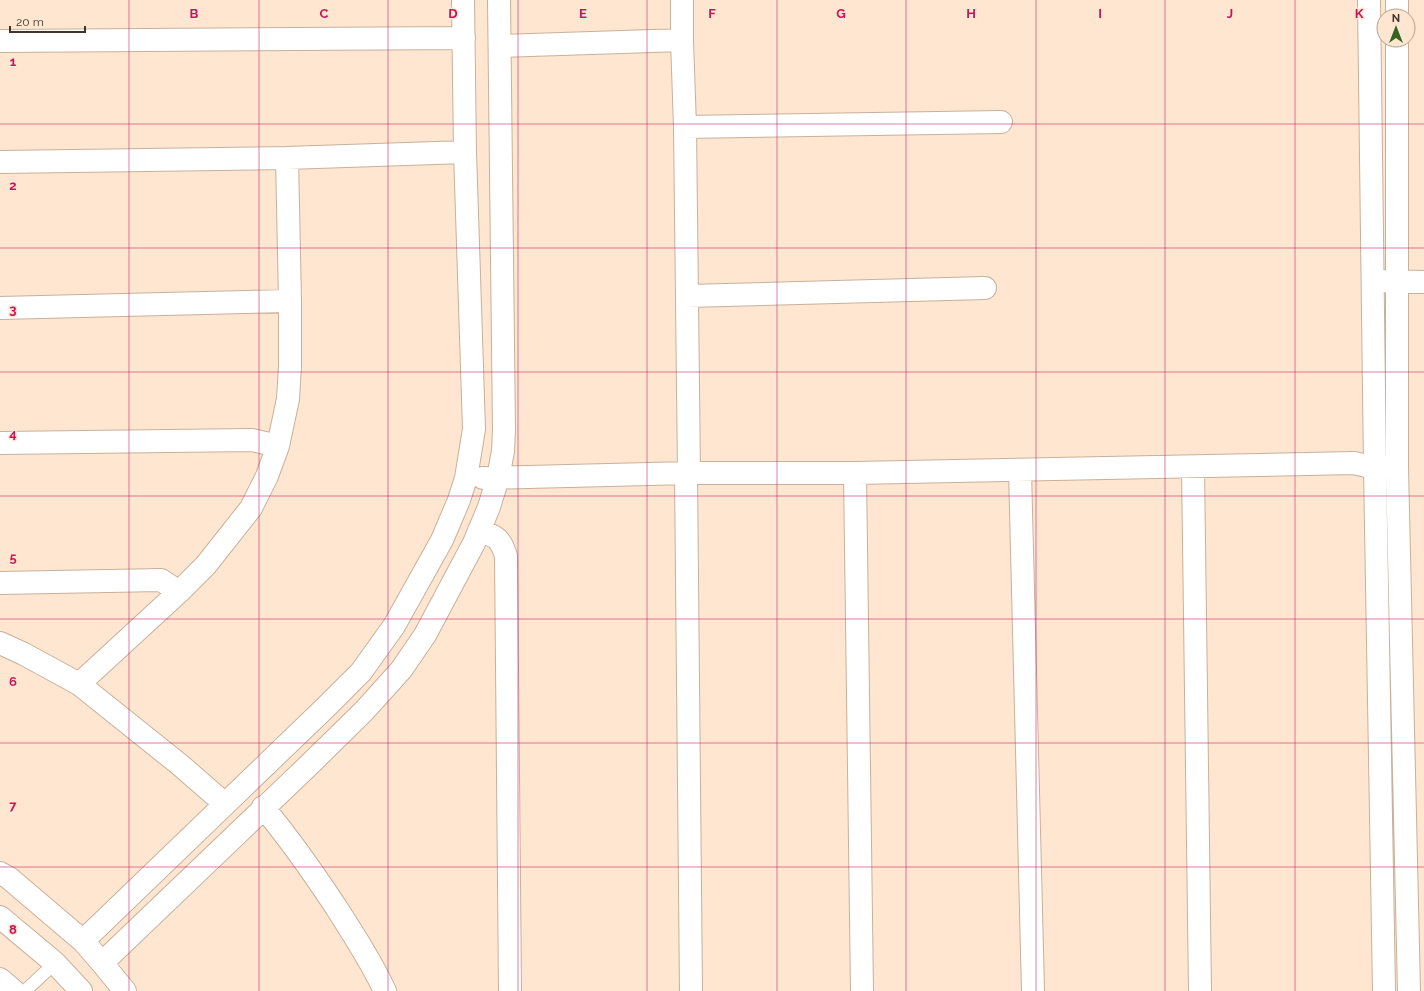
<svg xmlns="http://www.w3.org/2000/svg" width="1424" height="991" viewBox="0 0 1424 991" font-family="Raleway,sans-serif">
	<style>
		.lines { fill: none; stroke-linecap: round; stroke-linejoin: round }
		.lane-casing { stroke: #c8b09b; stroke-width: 14 }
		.street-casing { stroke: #c8b09b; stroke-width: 24 }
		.lane { stroke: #fff; stroke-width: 12 }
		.street { stroke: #fff; stroke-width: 22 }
		.grid { fill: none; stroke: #c2185b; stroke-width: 1; stroke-opacity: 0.55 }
		.grid-label { font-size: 13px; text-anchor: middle; font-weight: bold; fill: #c2185b; stroke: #ffe6d0; stroke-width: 3; stroke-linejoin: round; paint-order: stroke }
	</style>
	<rect width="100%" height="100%" fill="#ffe6d0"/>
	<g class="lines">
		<defs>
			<path id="lane" d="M25,991L55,963"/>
			<path id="street" d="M682,0V40L685,127L689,473
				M1369,0L1375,468L1384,991
				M1397,16V0
				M1397,40V467L1409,991
				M0,41L464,38
				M500,46L682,40
				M685,127L1001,122
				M0,162L287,158L465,152
				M1382,281L1424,282
				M687,296L985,288
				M0,308L290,301
				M0,443L252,440L278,446
				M1193,467L1200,991
				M1020,470L1033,991
				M855,473L862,991
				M686,474L691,991
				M483,478L689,473H855L1354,463L1375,468L1388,467
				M479,530C496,537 500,537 506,556L510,991
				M0,583L161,580L179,592
				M0,643L24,654L79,684L179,764L225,804
				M79,684L179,592L206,565L251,508L267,476L278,446L288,399L290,366V301L287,158
				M263,807C289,838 312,871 334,904C352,932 371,961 385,991
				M0,873L9,878L83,941L102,963L125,991
				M0,917L55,963L81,991
				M83,941L326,707L361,672L394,626L442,540L459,500L466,478L474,429L465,152L463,0
				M102,963L310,764L364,711L401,670L425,635L474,543L489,507L498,478L503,451L504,430L499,0
				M0,979L14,991"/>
		</defs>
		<use href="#lane" class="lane-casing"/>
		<use href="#street" class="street-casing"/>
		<use href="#lane" class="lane"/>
		<use href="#street" class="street"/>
	</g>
	<path class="grid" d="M129,0V991M259,0V991M388,0V991M518,0V991M647,0V991M777,0V991M906,0V991M1036,0V991M1165,0V991M1295,0V991M0,124H1424M0,248H1424M0,372H1424M0,496H1424M0,619H1424M0,743H1424M0,867H1424"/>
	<g class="grid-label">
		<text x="194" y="18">B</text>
		<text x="324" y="18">C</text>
		<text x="453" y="18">D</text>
		<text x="583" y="18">E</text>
		<text x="712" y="18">F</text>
		<text x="841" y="18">G</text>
		<text x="971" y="18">H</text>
		<text x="1100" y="18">I</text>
		<text x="1230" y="18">J</text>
		<text x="1359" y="18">K</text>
		<text x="13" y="66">1</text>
		<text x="13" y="190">2</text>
		<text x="13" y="314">3</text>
		<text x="13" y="438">4</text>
		<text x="13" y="562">5</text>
		<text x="13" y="686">6</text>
		<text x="13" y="810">7</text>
		<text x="13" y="934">8</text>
	</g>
	<g transform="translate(1396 28)"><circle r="19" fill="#ffe6d0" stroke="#b29f8e"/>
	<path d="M0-3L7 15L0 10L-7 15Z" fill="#366423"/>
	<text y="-6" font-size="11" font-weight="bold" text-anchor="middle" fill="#3e342b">N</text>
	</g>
	<path d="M10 26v6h75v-6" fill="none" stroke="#3e342b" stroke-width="2"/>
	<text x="16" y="26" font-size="12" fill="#3e342b" stroke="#ffe6d0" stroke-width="3" paint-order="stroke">20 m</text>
</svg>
